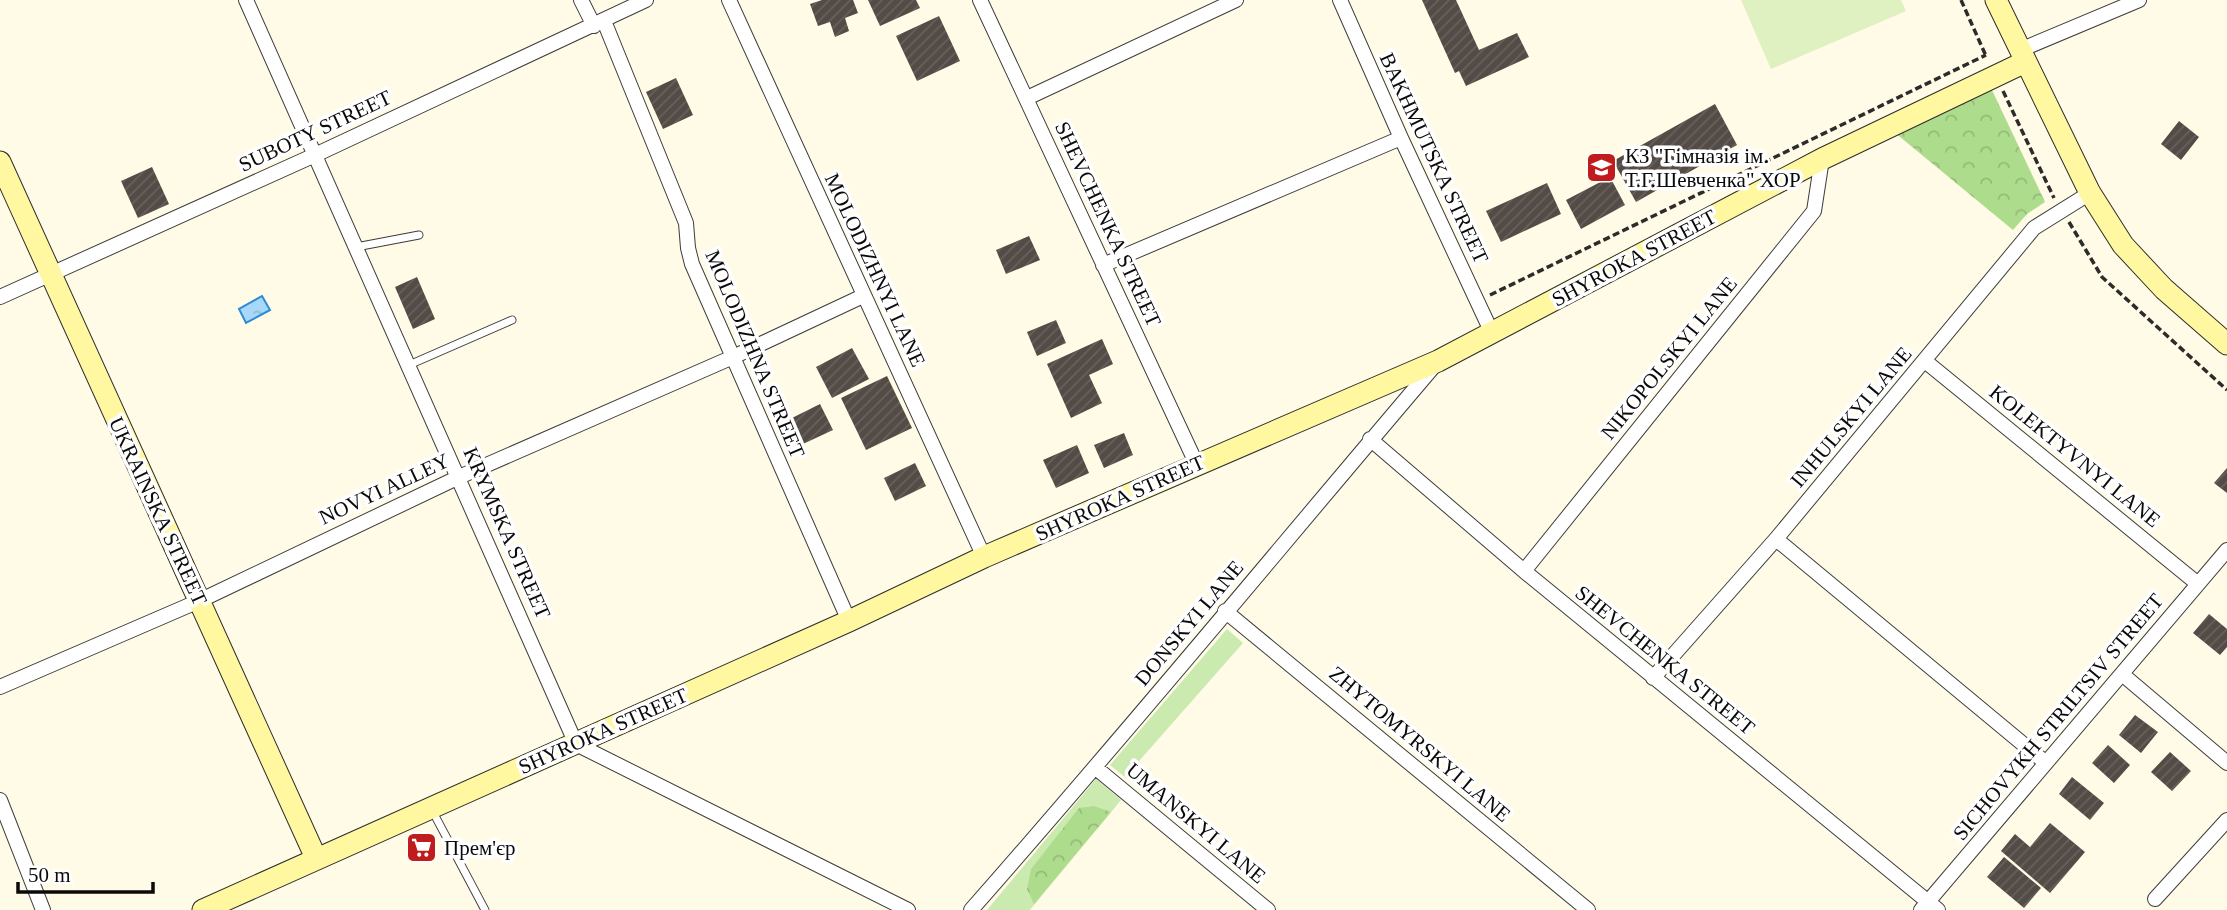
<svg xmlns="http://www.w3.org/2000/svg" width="2227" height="910" viewBox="0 0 2227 910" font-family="Georgia,serif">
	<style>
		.green { fill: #cbeaaf }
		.forest { fill: url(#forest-crowns) }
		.pitch { fill: #dff1c1 }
		.water { fill: url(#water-ripples); stroke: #2b8bd4; stroke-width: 2 }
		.building { fill: url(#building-hatch) }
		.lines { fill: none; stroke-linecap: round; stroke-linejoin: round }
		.lane-casing { stroke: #3d3d3d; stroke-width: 9 }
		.street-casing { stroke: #3d3d3d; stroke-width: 16 }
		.secondary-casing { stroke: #2c2c2c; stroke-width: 23 }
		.path { stroke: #2c2c2c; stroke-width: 3.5; stroke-dasharray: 7 3.5; stroke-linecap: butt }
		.lane { stroke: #fff; stroke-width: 7 }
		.street { stroke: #fff; stroke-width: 14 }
		.secondary { stroke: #fff8a1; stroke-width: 21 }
		.labels { text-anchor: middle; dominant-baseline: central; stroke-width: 7; stroke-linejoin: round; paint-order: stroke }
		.street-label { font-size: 21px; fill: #0a0a0a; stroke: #fff }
		.poi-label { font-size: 21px; fill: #0a0a0a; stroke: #fff; text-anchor: start }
	</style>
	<defs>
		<pattern id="forest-crowns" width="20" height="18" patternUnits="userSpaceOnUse" patternTransform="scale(1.75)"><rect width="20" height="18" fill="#aedc8d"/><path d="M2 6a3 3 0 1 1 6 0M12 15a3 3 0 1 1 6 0" fill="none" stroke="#94bb78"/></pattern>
		<pattern id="water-ripples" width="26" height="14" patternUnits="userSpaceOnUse" patternTransform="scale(1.75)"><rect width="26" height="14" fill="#a8d8f9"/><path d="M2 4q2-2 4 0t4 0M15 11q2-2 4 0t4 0" fill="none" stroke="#8fb8d4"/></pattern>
		<pattern id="building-hatch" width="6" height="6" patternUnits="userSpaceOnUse" patternTransform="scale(1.75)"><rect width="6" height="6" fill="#534b45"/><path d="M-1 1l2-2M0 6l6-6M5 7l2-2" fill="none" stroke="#67605c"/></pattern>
	</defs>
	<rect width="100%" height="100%" fill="#fffbe6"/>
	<path class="green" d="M1227,629L1243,643L1125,777L1110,765Z
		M1096,779L1121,800L1030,910H987Z"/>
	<path class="forest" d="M1991,88L2045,202L2027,214L2013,230L1894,132Z
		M1094,806L1111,812L1034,904L1027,889L1031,869L1079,808Z"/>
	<path class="pitch" d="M1741,0H1901L1906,11L1771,69Z"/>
	<path class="water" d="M262,296L270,310L246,323L239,309Z"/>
	<path class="building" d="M822,0H853L858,13L845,18L849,31L835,37L830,22L818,26L810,4Z
		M868,0H916L920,8L880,26Z
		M1422,0H1456L1479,50L1517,33L1529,57L1466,86L1459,71L1455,73Z
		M939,16L960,61L917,81L896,36Z
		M676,78L693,115L663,129L646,92Z
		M1715,104L1737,145L1636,202L1613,161Z
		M2179,121L2199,137L2181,160L2161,144Z
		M152,167L169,204L138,218L121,181Z
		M1610,177L1625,205L1581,229L1566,200Z
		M1547,183L1561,214L1501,242L1486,211Z
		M1029,236L1040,260L1006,274L996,250Z
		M417,277L435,319L413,329L395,287Z
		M1056,320L1066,343L1037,356L1027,332Z
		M1102,339L1113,364L1089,375L1102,403L1071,418L1047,364Z
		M852,348L869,379L832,398L816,367Z
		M887,376L912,428L866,450L841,398Z
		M820,404L833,430L803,444L790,419Z
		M1124,433L1133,455L1104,468L1094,445Z
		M1077,445L1089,473L1056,488L1043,460Z
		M915,463L926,486L895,501L884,478Z
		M2227,468V493L2214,483Z
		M2209,614L2227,629V647L2220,655L2193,633Z
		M2135,715L2158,732L2141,753L2119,735Z
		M2108,745L2130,765L2114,783L2092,763Z
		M2170,752L2191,771L2172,791L2151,772Z
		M2072,777L2104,803L2090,820L2059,794Z
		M2050,823L2085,852L2050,893L2001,851L2015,834L2030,847Z
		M2004,857L2041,888L2024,908L1987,877Z"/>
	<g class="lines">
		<defs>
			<path id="lane" d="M356,247L419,235
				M409,365L512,320
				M433,812L485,910"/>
			<path id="street" d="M246,0L576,744L908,910
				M581,0L594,26
				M729,0L984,557
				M980,0L1197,465
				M1340,0L1401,138L1492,333
				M604,21L686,223L688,248L692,264L849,621
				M2020,50L2139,0
				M1027,98L1236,0
				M1103,265L1401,138
				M0,297L315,155L646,0
				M1925,361L2198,584
				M1370,439L1524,571L1938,910
				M1776,539L2046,763
				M1524,571L1814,211L1822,159
				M1225,611L1588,910
				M2122,674L2227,763
				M1653,678L1776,539L2034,228L2090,193
				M0,687L199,601L459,477L733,357L863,296
				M1096,768L1268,910
				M0,800L43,910
				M2155,899L2227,820
				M971,910C1129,731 1280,547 1435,365
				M1921,910L2227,550"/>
			<path id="secondary" d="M1996,0L2090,193L2123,245L2164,289L2227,344
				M0,162L316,858
				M203,910L849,621L984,557L1438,361L1822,159L2025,62"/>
		</defs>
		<use href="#lane" class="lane-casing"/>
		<use href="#street" class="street-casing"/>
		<use href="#secondary" class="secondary-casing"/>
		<path class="path" d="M1961,0L1986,56
			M2003,91L2054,198
			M2069,222L2102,277L2227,390
			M1490,295L1986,55"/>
		<use href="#lane" class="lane"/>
		<use href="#street" class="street"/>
		<use href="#secondary" class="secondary"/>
	</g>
	<defs>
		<symbol id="school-square" viewBox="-11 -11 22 22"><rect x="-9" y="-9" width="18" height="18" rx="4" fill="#c01c1d" stroke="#fff"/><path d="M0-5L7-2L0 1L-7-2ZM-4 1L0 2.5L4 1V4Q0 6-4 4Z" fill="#fff"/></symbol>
		<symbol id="supermarket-square" viewBox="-11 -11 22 22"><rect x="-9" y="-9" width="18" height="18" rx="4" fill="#c01c1d" stroke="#fff"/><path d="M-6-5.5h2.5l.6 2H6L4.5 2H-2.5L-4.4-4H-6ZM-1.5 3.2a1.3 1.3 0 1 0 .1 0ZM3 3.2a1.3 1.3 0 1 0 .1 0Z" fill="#fff"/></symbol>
	</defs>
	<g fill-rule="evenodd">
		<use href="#school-square" x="1584" y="150" width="35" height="35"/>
		<use href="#supermarket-square" x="404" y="830" width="35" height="35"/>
	</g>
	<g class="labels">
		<g class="street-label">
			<text transform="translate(315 131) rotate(-25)">SUBOTY STREET</text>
			<text transform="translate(1434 158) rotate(65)">BAKHMUTSKA STREET</text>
			<text transform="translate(1108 224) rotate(65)">SHEVCHENKA STREET</text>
			<text transform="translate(1634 258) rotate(-28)">SHYROKA STREET</text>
			<text transform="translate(875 270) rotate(65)">MOLODIZHNYI LANE</text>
			<text transform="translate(755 354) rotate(67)">MOLODIZHNA STREET</text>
			<text transform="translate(1669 358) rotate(-51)">NIKOPOLSKYI LANE</text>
			<text transform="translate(1851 417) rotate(-50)">INHULSKYI LANE</text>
			<text transform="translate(2075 456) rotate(39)">KOLEKTYVNYI LANE</text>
			<text transform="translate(384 489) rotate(-25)">NOVYI ALLEY</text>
			<text transform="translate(1120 498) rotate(-24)">SHYROKA STREET</text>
			<text transform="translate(158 511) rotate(65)">UKRAINSKA STREET</text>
			<text transform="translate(507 533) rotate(66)">KRYMSKA STREET</text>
			<text transform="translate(1189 623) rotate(-50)">DONSKYI LANE</text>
			<text transform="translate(1665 660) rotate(39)">SHEVCHENKA STREET</text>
			<text transform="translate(2058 717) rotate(-50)">SICHOVYKH STRILTSIV STREET</text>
			<text transform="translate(603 731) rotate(-24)">SHYROKA STREET</text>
			<text transform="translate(1420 744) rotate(40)">ZHYTOMYRSKYI LANE</text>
			<text transform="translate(1196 823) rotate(40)">UMANSKYI LANE</text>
		</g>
		<g class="poi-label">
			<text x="1625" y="156">КЗ "Гімназія ім.<tspan x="1625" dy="24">Т.Г.Шевченка" ХОР</tspan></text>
			<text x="444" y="848">Прем'єр</text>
		</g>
	</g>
	<path d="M18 882v10h135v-10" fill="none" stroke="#0a0a0a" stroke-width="3.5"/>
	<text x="28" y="882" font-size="21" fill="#0a0a0a" stroke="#ffffff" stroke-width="5" paint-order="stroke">50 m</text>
</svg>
